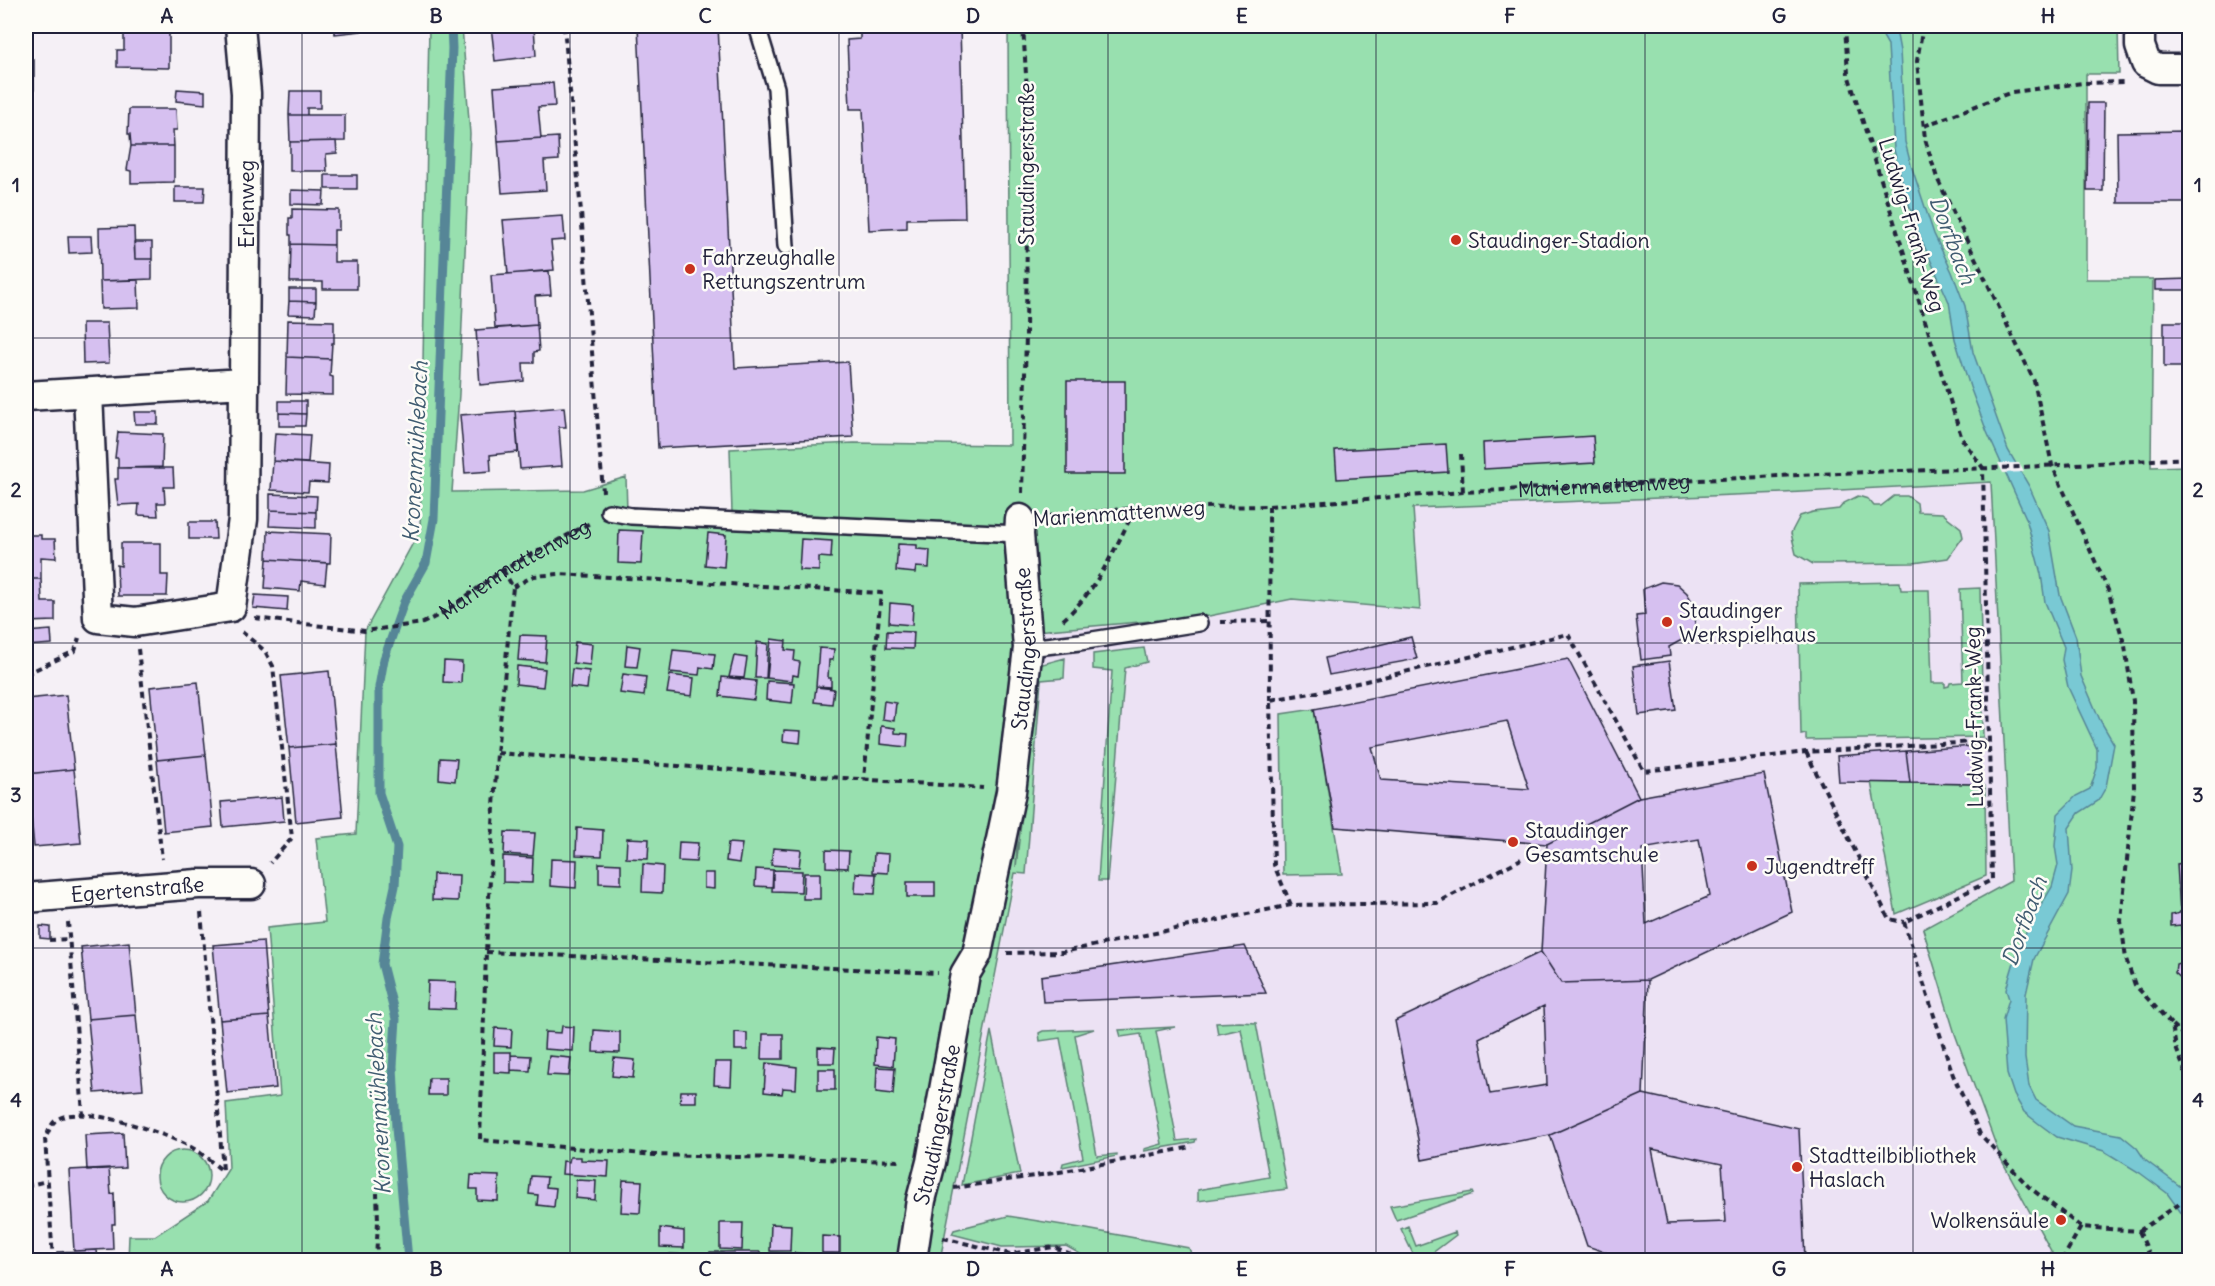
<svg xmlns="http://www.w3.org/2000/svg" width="2215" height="1286" viewBox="0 0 2215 1286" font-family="Delius,sans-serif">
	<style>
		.built { fill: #ece2f4 }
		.green { fill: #98e0af; stroke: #5d8175; stroke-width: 1.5 }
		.water { fill: #79c9d4; stroke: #568697; stroke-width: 1.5 }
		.pier { fill: #f5f0f6 }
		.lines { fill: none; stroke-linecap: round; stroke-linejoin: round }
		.stream { stroke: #568697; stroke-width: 9 }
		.building { fill: #d6c0f0; stroke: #22223b; stroke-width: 1.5; fill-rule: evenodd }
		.service-casing { stroke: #22223b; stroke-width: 20 }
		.minor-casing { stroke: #22223b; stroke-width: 33 }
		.path { stroke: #22223b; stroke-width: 4; stroke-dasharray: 6 4.5; stroke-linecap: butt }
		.service { stroke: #fdfcf7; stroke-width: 15 }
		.minor { stroke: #fdfcf7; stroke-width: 28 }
		.grid { fill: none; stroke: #22223b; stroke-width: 1.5; stroke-opacity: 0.55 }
		.poi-dot { fill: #c8321e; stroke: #fdfcf7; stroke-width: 2 }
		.labels { text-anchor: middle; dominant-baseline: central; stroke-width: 5; stroke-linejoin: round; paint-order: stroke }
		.street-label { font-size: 21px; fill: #22223b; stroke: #fdfcf7 }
		.poi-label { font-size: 21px; fill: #22223b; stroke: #fdfcf7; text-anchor: start }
		.water-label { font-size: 22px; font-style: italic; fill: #405c71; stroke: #fdfcf7 }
		.neatline { fill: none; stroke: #22223b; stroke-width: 2 }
		.grid-label { font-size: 20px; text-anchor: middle; font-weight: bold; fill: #22223b }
	</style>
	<rect width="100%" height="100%" fill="#f5f0f6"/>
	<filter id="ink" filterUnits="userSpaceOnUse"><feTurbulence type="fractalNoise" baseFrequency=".0167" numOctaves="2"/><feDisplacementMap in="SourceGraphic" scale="12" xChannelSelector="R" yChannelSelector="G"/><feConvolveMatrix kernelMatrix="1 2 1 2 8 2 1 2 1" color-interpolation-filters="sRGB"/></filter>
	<g filter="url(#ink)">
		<path class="built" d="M1991,482L2011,881L2001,1159L2056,1260H940L1015,880L1019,804L1035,631L1209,616L1292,599L1420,610L1413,508L1783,493Z"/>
		<path class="green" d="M429,26H462L470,134L459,394L452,492L583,490L626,477L627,511L732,513L730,449L854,443L1010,445L1008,26H2118L2119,74H2086V279H2153L2151,467L2189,466V1260H2056L2001,1159L1955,1034L1923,929L2011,881L1991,482L1783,493L1413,508L1420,610L1292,599L1209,616L1036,631L1019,804L1016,867L1039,665L1065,658L1064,678L1041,680L1026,874L1015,873L940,1260H128L129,1236H155L208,1201L229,1168L226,1103L280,1096L267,928L325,922L316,838L356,834L365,631L420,530Z
			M1858,496L1868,499L1874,506H1881L1894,496H1907L1917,503L1918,512L1942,513L1961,528L1963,537L1948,558L1914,563L1826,564H1813L1796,554L1791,533L1800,516L1813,512L1839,509L1844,503Z
			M1900,582L1901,590H1929L1932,683H1945V687L1949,686L1950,683L1963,682L1960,589L1980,588L1983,737L1806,740V734L1801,735L1798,584Z
			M1144,648L1147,662L1125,668L1107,881H1098L1112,671L1093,669V654Z
			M1314,709L1342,874L1283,875L1281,714Z
			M1871,782L1977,784L1985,786L1986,876L1896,914Z
			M1240,1022L1256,1023L1287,1189L1198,1201V1190L1269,1177L1241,1029L1218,1034L1216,1023Z
			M1175,1027L1156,1031L1177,1141L1196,1139L1195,1142L1144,1151V1149L1162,1144L1141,1034L1121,1037L1119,1030Z
			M1094,1029L1075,1035L1097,1156L1117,1154V1156L1062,1167L1063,1163L1083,1158L1060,1038L1040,1041L1039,1033L1043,1031Z
			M991,1031L1020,1174L962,1185Z
			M157 1176a26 26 0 1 1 52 0a26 26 0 1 1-52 0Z
			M1472,1192L1473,1194L1396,1220L1390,1206Z
			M1008,1216L1081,1228L1189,1248L1192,1256L1201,1260H1083L1082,1255L1066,1246L1002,1247L952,1234L954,1230Z
			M1408,1226L1416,1246L1455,1232L1456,1235L1423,1260H1416L1401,1229Z"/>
		<path class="water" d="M1877,26H1891L1897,35L1900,51L1905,142L1911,165L1934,234L1952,272L1965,306L1973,352L2008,450L2029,486L2049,531L2060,595L2076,637L2081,676L2100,720L2114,744L2106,787L2098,801L2079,813L2069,828L2072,871L2069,894L2034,959L2026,994L2025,1058L2029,1086L2036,1100L2073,1126L2121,1135L2137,1148L2145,1160L2181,1187L2189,1198V1255L2185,1218L2167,1193L2140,1173L2104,1151L2057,1137L2038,1123L2024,1112L2014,1095L2007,1074L2003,1019L2009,999L2006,990L2009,979L2017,952L2032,920L2052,887L2058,865L2055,846L2058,814L2076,796L2090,789L2097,768V749L2068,687L2062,660L2064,647L2045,602L2041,574L2026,518L1987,432L1970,387L1955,339L1949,302L1918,232L1904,189L1894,150L1888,45Z"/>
		<path class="pier" d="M1998,463H2019L2024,472L2003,473Z"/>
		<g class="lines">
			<path class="stream" d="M408,1260L396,1128L393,1066L396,1019L382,964L388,918L395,886L397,847L379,793V687L384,659L404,602L426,563L434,519L452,48L451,26"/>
		</g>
		<path class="building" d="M124,26H169V68L117,67V50H124Z
			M334,26H360L361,31L335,34Z
			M491,26H550L534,27L536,56L495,61Z
			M638,26H718L735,368L848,362L853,437L658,448Z
			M860,26H960L965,218L907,219V228L869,230L863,109H850L847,40L860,39Z
			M2164,26H2190V29L2164,28Z
			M26,60H34V90H26Z
			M553,83L555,106L538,107L541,138L498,141L494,87Z
			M177,89L205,91V104L176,101Z
			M290,91H320V108H307V115H289Z
			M2088,103H2104L2103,191H2087Z
			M129,109H176L177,130H173L174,146H131L130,134H128Z
			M289,115H345V141L290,142Z
			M2190,131V203H2118L2117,132Z
			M558,137L559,160L544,161L546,190L502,193L498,141Z
			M336,141L337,153L326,154L327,171H290V142Z
			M131,146H174V182L131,183V171L127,170Z
			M325,175H357V189H325Z
			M175,187H205L204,202H175Z
			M291,190L324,191L323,205L291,204Z
			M292,209L339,210V230H334V245L291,244V235H289V218H292Z
			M563,216L565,240L551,241L554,270L508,274L503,220Z
			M134,227L135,259H152V279L100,281L99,228Z
			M68,236H91L92,252L69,253Z
			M134,242H152V259H135Z
			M291,244L334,245V262H357V289H323V282H290Z
			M549,271L551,295L535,296L537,325L495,328L491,275Z
			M2190,279V290H2155V280Z
			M138,280L139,308L101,309L100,281Z
			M289,289H316V302L289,301Z
			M289,301L316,302L315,315L288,314Z
			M288,320L334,321V343H332L331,359L287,357Z
			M2164,322H2190V367H2164Z
			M82,323H107L109,363L83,364Z
			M537,325L539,351L534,352V363H523L524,381L480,385L476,330Z
			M287,357L331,359L330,376L333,377V395L286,394Z
			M1067,381H1125V474H1067Z
			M279,401H306V414L279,413Z
			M564,407L566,427H559L562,466L520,469L515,411Z
			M515,411L518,452L490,455L491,471L465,473L460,415Z
			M134,412H158V424H135Z
			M279,413L306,414L305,426H279Z
			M118,432L163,434L162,467L118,468V458H115Z
			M275,433L310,435L308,463L273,461Z
			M1593,436L1595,463L1484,469L1483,443Z
			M1446,444L1448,472L1337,479L1335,450Z
			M273,461L329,465L328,483L309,482L308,492L271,490Z
			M118,468H173L174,487H164L165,503H157L158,516L138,515L139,504L118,505L115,479H118Z
			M270,494L317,496L316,512L270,510Z
			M270,510L316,512V528L269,526Z
			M189,522H215L216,539H189Z
			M619,530L643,531L641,564L618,563Z
			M268,531L331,534L330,563L267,559Z
			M708,533L726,535L724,567L705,565Z
			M26,535H41V539H55L56,558L41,557V579H26Z
			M801,539L832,541L831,558L819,557V571L799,570Z
			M121,543H161V575H168L167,596H118L117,565L121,566Z
			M898,544L917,545V549L930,550L929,568L916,567L915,573L896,571Z
			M267,559L327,563L325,584L301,581L300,591L265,588Z
			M26,579H41L42,602H55V621L26,622Z
			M1661,582L1677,584L1687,593L1696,608L1695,627L1689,636L1669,647L1670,656L1641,660L1636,616L1645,615L1643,589Z
			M255,595L288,597L287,611L253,608Z
			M890,603L913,605L912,625L889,623Z
			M51,630L52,644L26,646V632Z
			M887,631L914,632L913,649L886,648Z
			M520,635L547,636L545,662L518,660Z
			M1411,637L1417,659L1329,675L1325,658Z
			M771,639L786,641L785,650L795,651L794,661L800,662L798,676L793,675L792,681L767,678Z
			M575,642L592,644L590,665L573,663Z
			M757,642L768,644L766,678H755Z
			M627,645L640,647L637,667L625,666Z
			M819,648L834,649L833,660H829L828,678H831V687L816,686Z
			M673,650L715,654L713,669L700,667L699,675L670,672Z
			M734,656L747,658L744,678L729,677Z
			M1568,659L1639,797L1547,844L1335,827L1314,709ZM1507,721L1529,789L1381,780L1372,747Z
			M444,661L462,662L461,683L443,682Z
			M1669,661L1676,710L1639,715L1633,666Z
			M517,666L545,669L543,687L516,684Z
			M572,669L589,671L587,689L570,687Z
			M329,671L336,744L289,748L281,676Z
			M623,674L646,677L644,696L620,693Z
			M670,675L694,678L692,696L667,693Z
			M722,677L756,681L754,700L720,696Z
			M767,681L794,683L792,703L766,700Z
			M198,682L206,755L157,760L150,687Z
			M816,687L834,689L832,704L814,702Z
			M66,695L74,769L27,774L26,699Z
			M884,701L896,703L894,721L882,719Z
			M881,726L895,728V733L908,734L907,747L880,744Z
			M784,730L801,731L800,743L783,741Z
			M336,744L343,817L296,822L289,748Z
			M1973,746L1977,784L1910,783L1906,751Z
			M1906,751L1910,783L1839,782L1837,756Z
			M206,755L213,827L164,832L157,760Z
			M440,758L457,759L455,781L439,779Z
			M74,769L81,843L34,847L27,774Z
			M1764,774L1792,912L1648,980L1561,983L1541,952L1547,844L1639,797ZM1699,839L1710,896L1646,924L1642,849Z
			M282,797L284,821L223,827L221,802Z
			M577,828L603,830L602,856L576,855Z
			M505,832L535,833L533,856L504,854Z
			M627,838L649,839L648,859L626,858Z
			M679,842L698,843L696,862L678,861Z
			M728,843L742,844L739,863L726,861Z
			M773,848L801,850L799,867L771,865Z
			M826,850L849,851L848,868L826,867Z
			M874,853L889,854L888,873L873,872Z
			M503,856L533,858L532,883L503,882Z
			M551,859L577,860L576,888L550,886Z
			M2190,862V986L2175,973L2176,964L2183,962L2181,925L2171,926V915L2180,913L2177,864Z
			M599,863L621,864V884L599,883Z
			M643,864L663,866L662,893L642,892Z
			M756,869L773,870V887L755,886Z
			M773,870L802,871L801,892L772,891Z
			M704,873H714V889L704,888Z
			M804,873H820V899H803Z
			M856,873L876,874L875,894L855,893Z
			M433,874L459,875L458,901L432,900Z
			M907,882H935V897H907Z
			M40,926L50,927V939L40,938Z
			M263,941L269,1016L220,1020L213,945Z
			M129,942L136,1015L88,1019L81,947Z
			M1245,946L1266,993L1043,1002L1041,976Z
			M1541,952L1561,983L1648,980L1643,1094L1550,1135L1422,1160L1395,1021ZM1544,1006L1547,1085L1490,1094L1479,1038Z
			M428,981L456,982L455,1009L427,1008Z
			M136,1015L143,1089L95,1093L88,1019Z
			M269,1016L276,1088L227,1093L220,1020Z
			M562,1026L574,1027L573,1051L544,1049L545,1032L561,1033Z
			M495,1028L512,1029L511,1047L494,1046Z
			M594,1030L620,1032V1053L593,1052Z
			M735,1032L747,1033V1050H735Z
			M763,1034H783V1059H762Z
			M876,1037L895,1039L893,1066L875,1064Z
			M818,1047L835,1048L834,1063H818Z
			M494,1052H511V1073L494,1072Z
			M511,1055L531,1056L530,1071L511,1070Z
			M549,1056L571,1058L569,1076L547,1075Z
			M614,1058L635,1060L633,1078L612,1076Z
			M715,1062H732L731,1086L714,1085Z
			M766,1063L797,1067L796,1089L783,1088L782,1094L764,1092Z
			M877,1067L895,1068L893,1094L876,1092Z
			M818,1069H835V1090H818Z
			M429,1078H446V1095H428Z
			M681,1091H696V1102H680Z
			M1643,1094L1799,1129L1805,1260H1628L1587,1246L1550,1135ZM1652,1149L1722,1164L1726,1222L1667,1224Z
			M123,1133L125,1168L87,1170L85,1135Z
			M570,1157H581V1160L609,1161L608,1177L562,1174L563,1161L569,1162Z
			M109,1168L111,1194L114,1193L115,1224H112L113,1249L74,1251L69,1170Z
			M471,1175L499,1176L498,1201L477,1200V1189H470Z
			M531,1176L547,1177L546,1187L556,1188L554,1207L537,1205L538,1195L529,1194Z
			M576,1180L596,1181L595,1200L575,1198Z
			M623,1180L642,1181L640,1213L621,1212Z
			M720,1223H743L742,1250L720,1249Z
			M771,1224L791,1225L790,1251H770Z
			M660,1228L684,1231V1248L660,1247Z
			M822,1236L840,1237V1253H822Z
			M97,1250L98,1260H58L57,1252Z
			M710,1252H760V1260H710Z
			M771,1253L790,1254L789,1260H771Z
			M794,1253L809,1254V1260H794Z
			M670,1254L686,1255V1260H669Z
			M823,1254L841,1255V1260H822Z"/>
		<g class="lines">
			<defs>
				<path id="service" d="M757,26L776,88L786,246
					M609,512L631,516L1019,534
					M1028,648L1080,642L1199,623"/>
				<g id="minor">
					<path d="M240,26L246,93L244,383"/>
					<path d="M2140,26V46L2146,63L2158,69H2190"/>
					<path d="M26,396L244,383L243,519L231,607L135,622L98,618L88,393"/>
					<path id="s3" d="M26,898L198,884H251"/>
					<path id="s4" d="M912,1260L921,1200L931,1162L965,974L977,954L1011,792L1028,648L1019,534L1020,519"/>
				</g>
			</defs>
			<use href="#service" class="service-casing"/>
			<use href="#minor" class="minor-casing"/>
			<g class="path">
				<path d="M564,26L581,212L603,492"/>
				<path d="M1845,26L1848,74L1962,439L1983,468L1992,880L1904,922"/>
				<path d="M1923,26L1917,61L1925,139L1937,178L2034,381L2052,465L2108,590L2125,646L2133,701L2134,789L2121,921L2126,959L2135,985L2172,1025L2176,1048L2190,1084"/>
				<path d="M104,29V26"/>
				<path d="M1924,126L2012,92L2083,83L2126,82"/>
				<path d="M1461,454L1463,492"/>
				<path d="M1022,493L1026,335L1028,107L1023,26"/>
				<path d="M1269,506L1270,700"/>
				<path id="s1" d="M1049,516L1135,508L1269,506L1463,492L1839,473L2023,467L2190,458"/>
				<path d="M503,570L513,587L497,753L486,952L480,1140L655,1155L901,1161"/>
				<path d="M513,587L534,576L559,574L881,593L864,779"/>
				<path id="s2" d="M255,618L365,631L423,623L443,613L503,570L590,523"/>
				<path d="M1063,620C1098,589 1114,550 1135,509"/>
				<path d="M1220,622L1270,621"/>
				<path d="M242,632L265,651L273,666L292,838L270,863"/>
				<path d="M138,649L162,859"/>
				<path d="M26,674L75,651L79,638"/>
				<path d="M1806,752L1889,919L1904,922"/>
				<path d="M497,753L983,788"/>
				<path d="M26,841L28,870"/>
				<path d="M1291,905L1274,865L1270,700L1323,691L1568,634L1644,771L1806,752L1991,741"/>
				<path d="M201,912L223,1170"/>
				<path d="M68,922L83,1114"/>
				<path d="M1904,922L1953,1075L1980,1134L2029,1187L2081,1227L2139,1231"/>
				<path d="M49,940L69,939"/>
				<path d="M486,952L938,973"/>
				<path d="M1007,953L1063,952L1291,905L1437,903L1521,859"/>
				<path d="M2172,1025L2190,1041"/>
				<path d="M26,1186L47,1181"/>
				<path d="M954,1188L1054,1173L1192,1147"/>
				<path d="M2139,1231L2190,1197"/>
				<path d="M2139,1231L2152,1260"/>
				<path d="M943,1238L1010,1254L1054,1247L1085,1260"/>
				<path d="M511,1256L559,1260"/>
				<path d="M53,1260L45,1138C48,1134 50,1126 54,1122C75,1100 161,1133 185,1144C199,1150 211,1162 223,1171"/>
				<path d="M376,1260L378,1221L377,1193"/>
				<path d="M2062,1260L2081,1227"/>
			</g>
			<use href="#service" class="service"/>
			<use href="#minor" class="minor"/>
		</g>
	</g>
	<path class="grid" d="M302,26V1260M570,26V1260M839,26V1260M1108,26V1260M1376,26V1260M1645,26V1260M1913,26V1260M26,338H2190M26,643H2190M26,948H2190"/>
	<g class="poi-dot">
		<circle cx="1456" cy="240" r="6"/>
		<circle cx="690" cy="269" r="6"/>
		<circle cx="1667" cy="622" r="6"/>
		<circle cx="1513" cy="842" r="6"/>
		<circle cx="1752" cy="866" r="6"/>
		<circle cx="1797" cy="1167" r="6"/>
		<circle cx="2061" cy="1220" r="6"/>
	</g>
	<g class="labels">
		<g class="street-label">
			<text transform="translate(1026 164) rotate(-90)">Staudingerstraße</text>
			<text transform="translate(246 204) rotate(-90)">Erlenweg</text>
			<text transform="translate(1912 225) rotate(73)">Ludwig-Frank-Weg</text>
			<text stroke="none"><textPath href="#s1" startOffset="556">Marienmattenweg</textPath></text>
			<text transform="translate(1119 513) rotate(-4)">Marienmattenweg</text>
			<text stroke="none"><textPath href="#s2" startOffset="276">Marienmattenweg</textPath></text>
			<text stroke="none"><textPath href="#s4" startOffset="624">Staudingerstraße</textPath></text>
			<text transform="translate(1974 717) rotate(-91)">Ludwig-Frank-Weg</text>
			<text stroke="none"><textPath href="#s3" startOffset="112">Egertenstraße</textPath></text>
			<text stroke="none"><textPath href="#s4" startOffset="138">Staudingerstraße</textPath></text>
		</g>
		<g class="poi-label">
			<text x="1468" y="240">Staudinger-Stadion</text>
			<text x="702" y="257">Fahrzeughalle<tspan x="702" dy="24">Rettungszentrum</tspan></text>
			<text x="1679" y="610">Staudinger<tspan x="1679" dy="24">Werkspielhaus</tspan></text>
			<text x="1525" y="830">Staudinger<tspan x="1525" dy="24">Gesamtschule</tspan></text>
			<text x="1764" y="866">Jugendtreff</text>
			<text x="1809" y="1155">Stadtteilbibliothek<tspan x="1809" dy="24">Haslach</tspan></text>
			<text x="2049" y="1220" text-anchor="end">Wolkensäule</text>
		</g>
		<g class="water-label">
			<text transform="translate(1953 240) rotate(69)">Dorfbach</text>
			<text transform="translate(415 452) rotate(-87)">Kronenmühlebach</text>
			<text transform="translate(2024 921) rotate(-70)">Dorfbach</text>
			<text transform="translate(378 1104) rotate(-93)">Kronenmühlebach</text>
		</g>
	</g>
	<rect width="2215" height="1286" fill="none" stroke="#fdfcf7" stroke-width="66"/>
	<rect x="33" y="33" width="2149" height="1220" class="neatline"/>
	<g class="grid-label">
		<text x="167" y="23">A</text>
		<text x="436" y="23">B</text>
		<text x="705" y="23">C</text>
		<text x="973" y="23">D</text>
		<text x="1242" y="23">E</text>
		<text x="1510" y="23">F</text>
		<text x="1779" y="23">G</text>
		<text x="2048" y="23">H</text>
		<text x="16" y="192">1</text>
		<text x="2198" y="192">1</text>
		<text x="16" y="497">2</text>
		<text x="2198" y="497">2</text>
		<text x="16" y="802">3</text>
		<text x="2198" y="802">3</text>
		<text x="16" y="1107">4</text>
		<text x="2198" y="1107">4</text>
		<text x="167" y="1276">A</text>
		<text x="436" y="1276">B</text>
		<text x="705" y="1276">C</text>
		<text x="973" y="1276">D</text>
		<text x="1242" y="1276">E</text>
		<text x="1510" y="1276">F</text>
		<text x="1779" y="1276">G</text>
		<text x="2048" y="1276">H</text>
	</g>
</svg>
